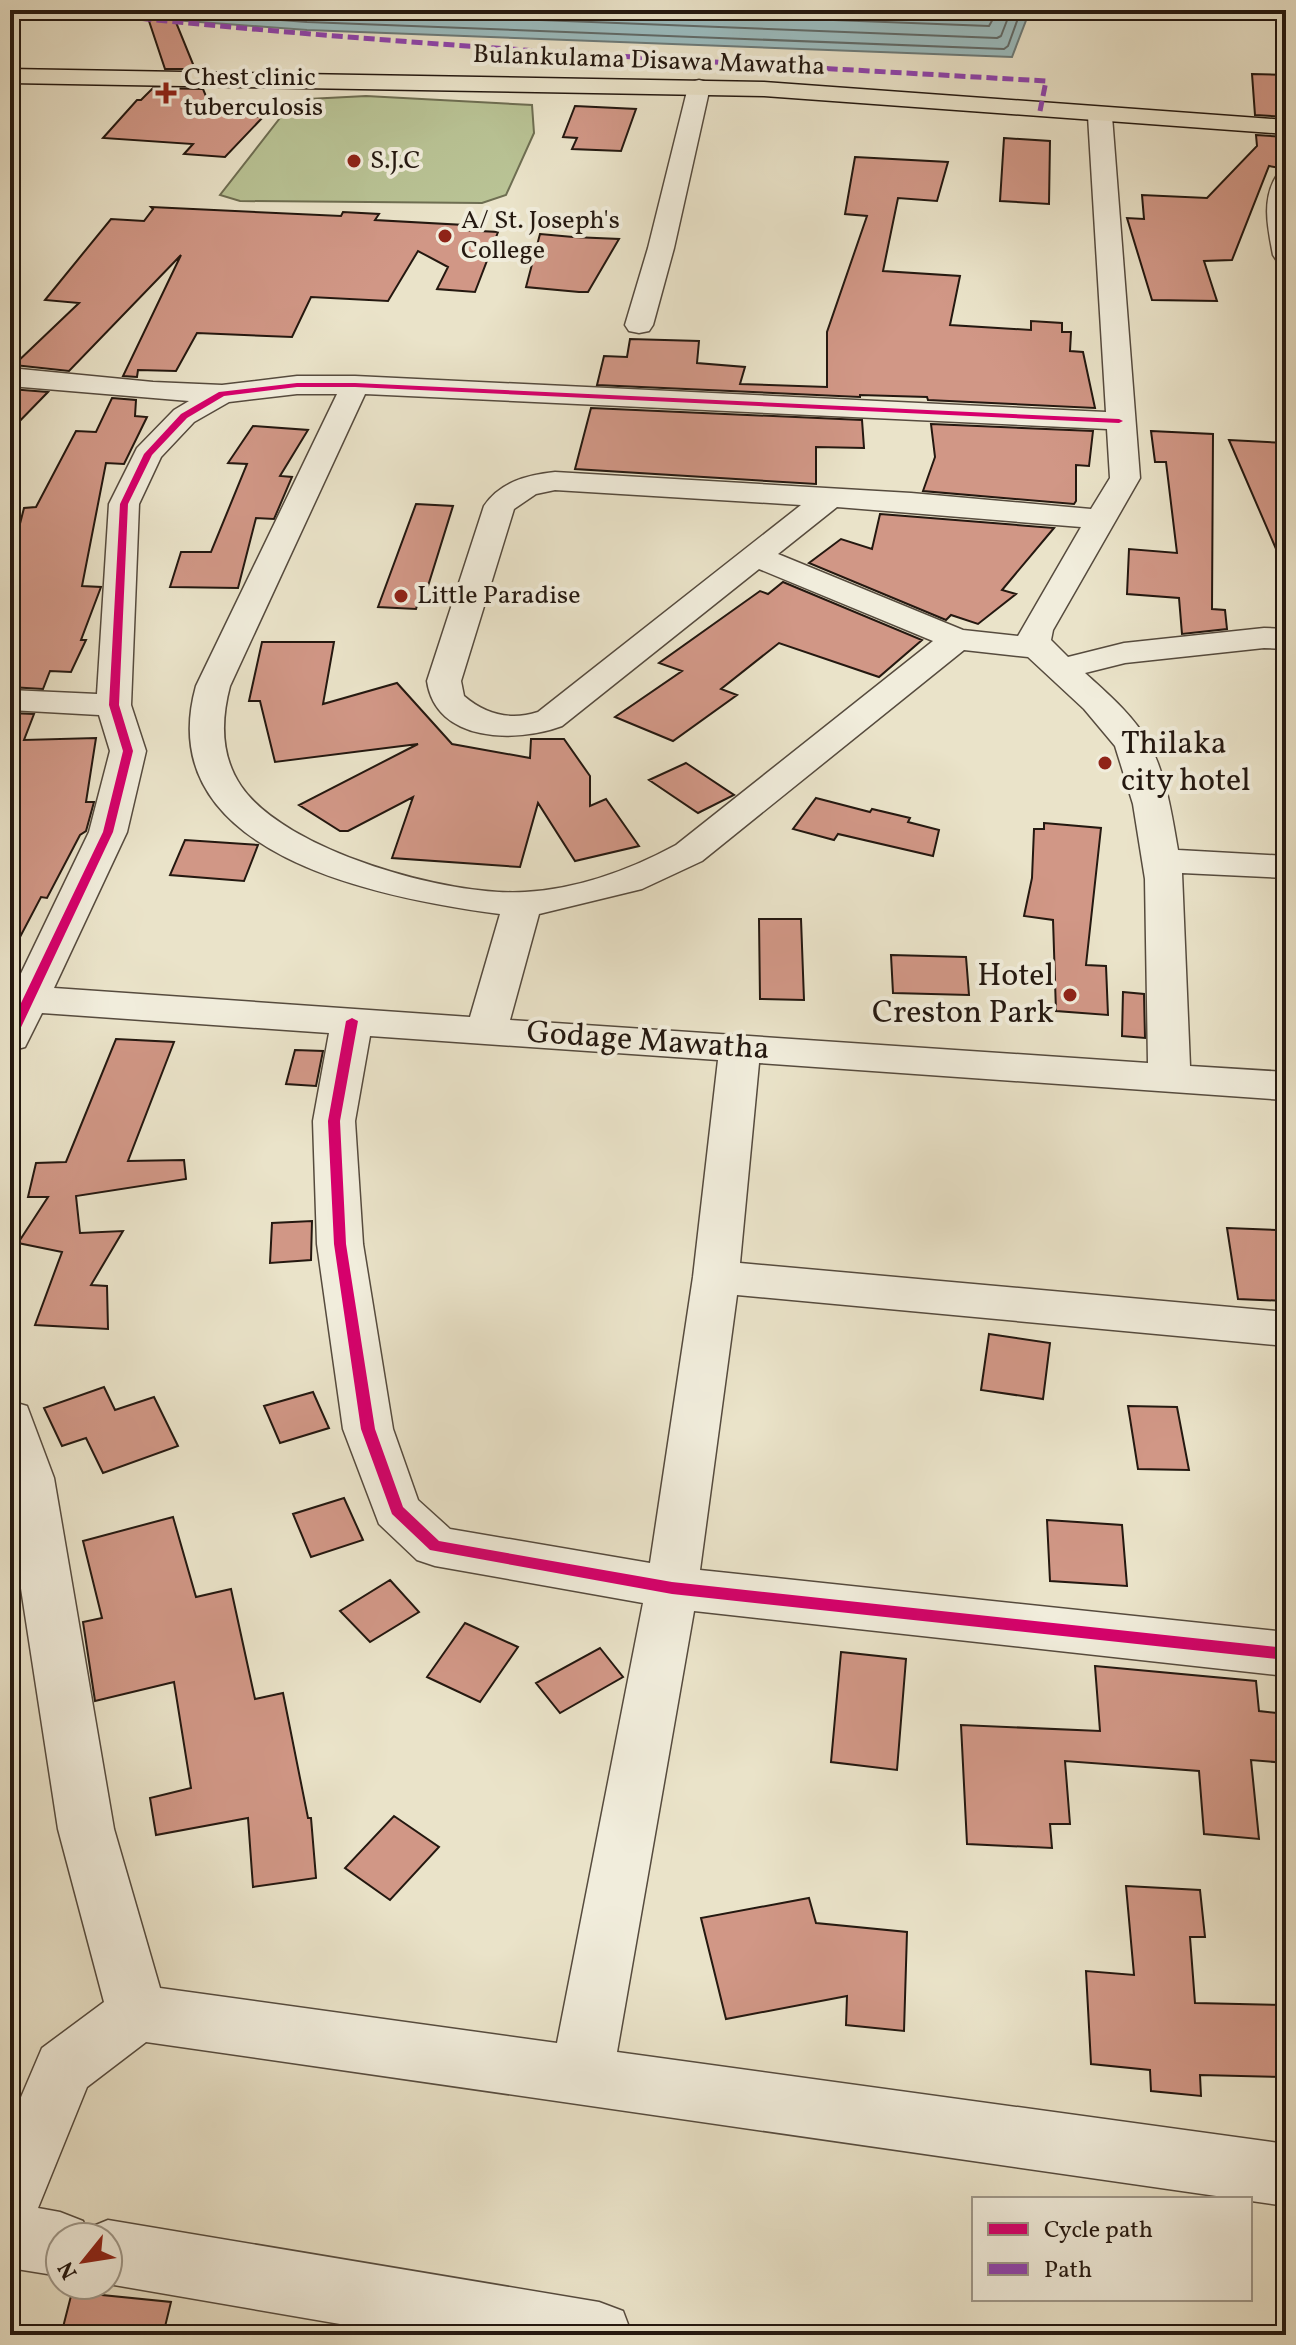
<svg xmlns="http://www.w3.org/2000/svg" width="1296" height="2345" viewBox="0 0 1296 2345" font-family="Vollkorn,serif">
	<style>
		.green { fill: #b9c395; stroke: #6e6e52; stroke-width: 2 }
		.water { fill: #9bbcbf; stroke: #6b7a79; stroke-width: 2 }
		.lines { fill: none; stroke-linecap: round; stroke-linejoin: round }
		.shore { stroke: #606a68; stroke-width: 2 }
		.building { fill: #d19786; stroke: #241810; stroke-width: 2 }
		.minor-casing { stroke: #564b3e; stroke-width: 3 }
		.major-casing { stroke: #241810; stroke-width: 3 }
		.minor { fill: #f1eddc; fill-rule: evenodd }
		.major { fill: #eae3c9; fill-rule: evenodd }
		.quiet { stroke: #8e44ad; stroke-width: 5; stroke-dasharray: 11 5; stroke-linecap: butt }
		.cycleway-casing { stroke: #f1eddc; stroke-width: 5 }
		.cycleway { fill: #d6006c; fill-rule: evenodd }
		.poi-dot { fill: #8f2418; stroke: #f1eddc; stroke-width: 3 }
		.labels { text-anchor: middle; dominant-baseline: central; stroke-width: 8; stroke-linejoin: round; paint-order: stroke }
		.far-street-label { font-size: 26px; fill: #241810; stroke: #f1eddc }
		.far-poi-label { font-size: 26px; fill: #241810; stroke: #f1eddc; text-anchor: start }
		.poi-label { font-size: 32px; fill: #241810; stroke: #f1eddc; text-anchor: start }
		.street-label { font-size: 32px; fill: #241810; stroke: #f1eddc }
	</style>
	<rect width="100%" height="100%" fill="#eae3c9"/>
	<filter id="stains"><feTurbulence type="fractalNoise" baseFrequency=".0025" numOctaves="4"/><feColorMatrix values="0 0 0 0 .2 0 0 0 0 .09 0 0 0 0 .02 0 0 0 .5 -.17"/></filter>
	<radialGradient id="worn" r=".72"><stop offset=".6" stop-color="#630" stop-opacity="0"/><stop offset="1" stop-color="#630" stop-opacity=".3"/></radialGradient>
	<path class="green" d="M366,96L532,105L534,133L506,195L482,203L240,201L220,195L287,109L308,99Z"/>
	<path class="water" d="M100,10H1030L1012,57L307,30L133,17Z"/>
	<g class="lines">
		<path class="shore" d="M283,10L997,38L1001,36L1011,10
			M573,10L989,26L998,10
			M174,12L307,22L1004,49L1008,46L1021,10"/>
	</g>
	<path class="building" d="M150,10H171L195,69H165L146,12Z
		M1252,74L1286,75V117L1255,115Z
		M153,88L203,89L213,113L263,117L225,157L184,154L193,144L103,138L137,100H141Z
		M575,106L636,109L621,151L572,149L577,138L563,137Z
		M1256,135L1286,137V169L1269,166L1232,260L1204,261L1217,301L1152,300L1127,218L1144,219L1142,195L1207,198L1257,146Z
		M1004,138L1050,141L1049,204L1000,201Z
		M855,157L948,162L937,201L898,198L883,271L960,276L950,325L1031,330V321L1062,323V332H1071L1070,351L1083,352L1095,408L928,400L927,397L860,395V397L597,385L604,356L627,357L630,339L699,341L697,363L745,367L740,384L827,387V332L867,216L845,214Z
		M151,207L341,216L343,212L379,214L375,220L464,225L461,230L498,232L475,292L437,289L448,267L418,251L388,301L311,297L292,337L197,333L176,371L138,370L137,377L123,376L181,255L69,371L14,365L79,303L45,300L111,219L144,221L153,209Z
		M540,234L573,237L619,239L588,292H579L526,287Z
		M10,389L48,392L10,431Z
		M112,398L136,400L135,416L147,417L124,464L106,463L82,586L101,587L81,640H86L71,672L50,671L43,689L10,687V563L24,508L36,507L76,431L96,432Z
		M591,408L862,420L864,448L816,447V484L575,469Z
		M931,424L1093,431L1089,466L1076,465V501L1074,504L923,491L935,457Z
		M253,426L308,430L280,476L292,477L274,519L256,518L238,588L170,587L181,552H211L247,464L228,463Z
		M1151,431L1213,434L1212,609L1225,610L1227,629L1182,634L1179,598L1127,594L1129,549L1177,553L1166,462H1155Z
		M1229,440L1286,443V572Z
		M416,504L453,506L428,586H423L416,609L378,607Z
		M880,514L1054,528L1002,590L1016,594L978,624L951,615L946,620L809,563L841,539L872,549Z
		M783,582L922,640L879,677L779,643L721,689L737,695L673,741L615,717L682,671L659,663L760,591L768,594Z
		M262,642H334L323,704L397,683L452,744L530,758L531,739H564L590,776V806L606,799L639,846L575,861L538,803L520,867L392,858L413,797L348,831H340L299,805L418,744L275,762L260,701H249Z
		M10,713L34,714L24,740L96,738L86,802H94L86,831L80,835L47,898L41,897L10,956Z
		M686,763L734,795L698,813L649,780Z
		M816,798L870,812L872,809L910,818L908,822L939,830L933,856L838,834L834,840L793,829Z
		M1044,823L1101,828L1086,965L1106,966L1108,1015L1056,1011L1053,920L1024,916L1032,878L1034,829H1044Z
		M185,840L258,845L244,881L170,875Z
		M759,919H801L804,1000L760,999Z
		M891,955L966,957L969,995L893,993Z
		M1123,992L1144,994L1145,1038L1122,1036Z
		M116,1039L174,1042L128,1161L184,1160L186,1179L76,1196L80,1233L123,1231L91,1285L107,1286L108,1329L35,1325L62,1252L18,1243L48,1197H28L36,1163L66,1162Z
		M295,1050L323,1051L316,1086L286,1084Z
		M312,1221L311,1260L270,1263L272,1223Z
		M1227,1228L1276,1230L1279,1247H1286V1301L1238,1299Z
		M989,1334L1050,1343L1043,1399L981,1390Z
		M104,1387L115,1410L154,1397L178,1446L103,1473L86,1438L62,1446L44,1408Z
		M313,1392L329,1428L280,1443L264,1406Z
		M1128,1406L1177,1407L1189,1470L1138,1469Z
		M344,1498L363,1540L311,1557L293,1514Z
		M173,1517L196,1597L231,1589L255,1699L283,1693L308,1818H311L316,1878L253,1887L248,1818L156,1835L150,1798L191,1788L174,1682L95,1701L83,1622L102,1618L83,1541Z
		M1047,1520L1122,1525L1127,1586L1050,1581Z
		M390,1580L419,1612L370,1642L340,1611Z
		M465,1623L518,1647L480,1702L427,1677Z
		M600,1648L623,1677L560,1713L536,1683Z
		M841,1652L906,1659L897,1770L831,1762Z
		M1095,1666L1256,1681L1259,1711L1286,1714V1763L1251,1760L1259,1839L1204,1834L1199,1771L1065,1761L1070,1824H1050L1052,1848L967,1844L961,1725L1100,1731Z
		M394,1816L439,1847L390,1900L345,1868Z
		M1126,1886L1200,1890L1205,1937H1190L1195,2003L1286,2005V2077L1200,2075L1201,2096L1151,2091L1150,2070L1091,2064L1086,1971L1134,1975Z
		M809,1898L816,1923L907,1932L904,2031L846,2025L847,1996L726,2019L701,1918Z
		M72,2292L171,2302L163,2335H61Z"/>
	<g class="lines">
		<defs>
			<path id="minor" d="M699,80L707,82L710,87L674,248L653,325L649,331L639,333L629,331L625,325L648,248L688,87L691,82Z
				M1100,109L1108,111L1112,116L1140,478L1053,630L1051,640L1068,657L1124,643L1264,628L1286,629V649L1264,648L1125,663L1085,673C1107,693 1134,716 1148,742C1166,773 1172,816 1178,850L1286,856V878L1182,873L1190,1066L1286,1072V1100L759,1063L740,1263L1286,1312V1346L737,1295L700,1570L1286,1632V1676L694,1611L617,2052L1286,2144V2206L146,2042L87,2087L38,2208L60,2212L83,2221L86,2229L108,2220L599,2302L623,2311L632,2335H404L108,2284V2237H60V2276L10,2268V2123L42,2048L104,2002L58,1829L10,1517V1401L27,1406L54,1478L114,1829L160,1988L557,2043L643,1603L435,1566L417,1560L379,1524L343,1429L317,1244L313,1121L329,1033L42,1013L25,1047L10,1051V985L15,986L89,832L110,751L99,715L10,710V690L97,694L109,504L137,448L174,410L189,401L10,386V368L153,382L222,385L297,376H355L1106,412L1088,116L1092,111ZM297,394H337L196,686C149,855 381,898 500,914L470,1017L54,988L127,832L146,751L131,705L139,504L161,457L194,422L229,402ZM365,394L1107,429L1110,478L1091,509L911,493L555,472C527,475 500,482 484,506L427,681C436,743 516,743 562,726L759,569L933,641L676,845C630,870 577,889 525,892C449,897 285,851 241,786C220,755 221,720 230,686ZM555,490L801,505L538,712C510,721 485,714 464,696L461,681L514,509L536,494ZM837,507L1081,527L1018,636L963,630L778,554ZM964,650L1028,657L1084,709L1115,746L1133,804L1145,879L1148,1063L510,1020L539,914L642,889L702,861ZM370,1036L718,1060L693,1277L650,1563L450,1529L418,1500L393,1429L363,1244L355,1121Z
				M1286,173V263L1277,261L1273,255C1268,228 1261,200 1277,175Z"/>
			<path id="major" d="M10,69L764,82L1286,120V134L764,96L10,83Z"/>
		</defs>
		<use href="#minor" class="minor-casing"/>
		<use href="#major" class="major-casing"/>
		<use href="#minor" class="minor"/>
		<use href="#major" class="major"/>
		<path class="quiet" d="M61,10C388,46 717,62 1046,81L1040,111"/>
		<defs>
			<path id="cycleway" d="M297,383H355L1119,419L1123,421L1119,423L355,387H297L224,396L187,418L152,455L128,504L119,705L133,751L113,832L16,1038L10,1042V1026L103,832L123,751L109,705L120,504L144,454L181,414L219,392Z
				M352,1018L358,1021L340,1121L346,1244L375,1429L403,1507L439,1541L672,1582L1286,1648V1660L672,1594L430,1550L392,1514L361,1429L334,1244L328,1121L346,1021Z"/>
		</defs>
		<use href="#cycleway" class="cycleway-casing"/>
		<use href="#cycleway" class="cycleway"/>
	</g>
	<g class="poi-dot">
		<path d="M162 81h8v8h8v8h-8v8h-8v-8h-8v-8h8z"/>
		<circle cx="354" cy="161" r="8"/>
		<circle cx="445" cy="236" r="8"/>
		<circle cx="401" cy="596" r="8"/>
		<circle cx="1105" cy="763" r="8"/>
		<circle cx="1070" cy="995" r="8"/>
	</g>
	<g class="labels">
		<g class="far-street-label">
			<text transform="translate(649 61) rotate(2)">Bulankulama Disawa Mawatha</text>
		</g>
		<g class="far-poi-label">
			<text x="184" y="78">Chest clinic<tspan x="184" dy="30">tuberculosis</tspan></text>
			<text x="370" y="161">S.J.C</text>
			<text x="461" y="221">A/ St. Joseph's<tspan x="461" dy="30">College</tspan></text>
			<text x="417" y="596">Little Paradise</text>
		</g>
		<g class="poi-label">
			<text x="1121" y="745">Thilaka<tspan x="1121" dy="37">city hotel</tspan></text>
			<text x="1054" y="977" text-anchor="end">Hotel<tspan x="1054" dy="37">Creston Park</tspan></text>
		</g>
		<g class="street-label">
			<text transform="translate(648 1042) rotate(4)">Godage Mawatha</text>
		</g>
	</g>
	<rect width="1296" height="2345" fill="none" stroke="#eae3c9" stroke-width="40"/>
	<rect x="12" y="12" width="1272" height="2321" fill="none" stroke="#241810" stroke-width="4"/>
	<rect x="20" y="20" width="1256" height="2305" fill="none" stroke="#241810" stroke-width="2"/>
	<rect x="972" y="2197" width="280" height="104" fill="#f1eddc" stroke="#9f988a" stroke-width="2"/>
	<rect x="988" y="2223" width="40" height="12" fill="#d6006c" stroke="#9f988a" stroke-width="2"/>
	<text x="1044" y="2237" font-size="24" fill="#241810">Cycle path</text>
	<rect x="988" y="2263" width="40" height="12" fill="#8e44ad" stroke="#9f988a" stroke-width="2"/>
	<text x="1044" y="2277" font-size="24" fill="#241810">Path</text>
	<g transform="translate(84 2261) rotate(240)"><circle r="38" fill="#f1eddc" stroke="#9f988a" stroke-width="2"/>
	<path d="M0-6L14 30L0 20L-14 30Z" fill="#8f2418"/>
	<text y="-12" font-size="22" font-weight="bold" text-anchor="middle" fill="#241810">N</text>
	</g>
	<rect width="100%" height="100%" filter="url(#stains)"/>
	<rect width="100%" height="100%" fill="url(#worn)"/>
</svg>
